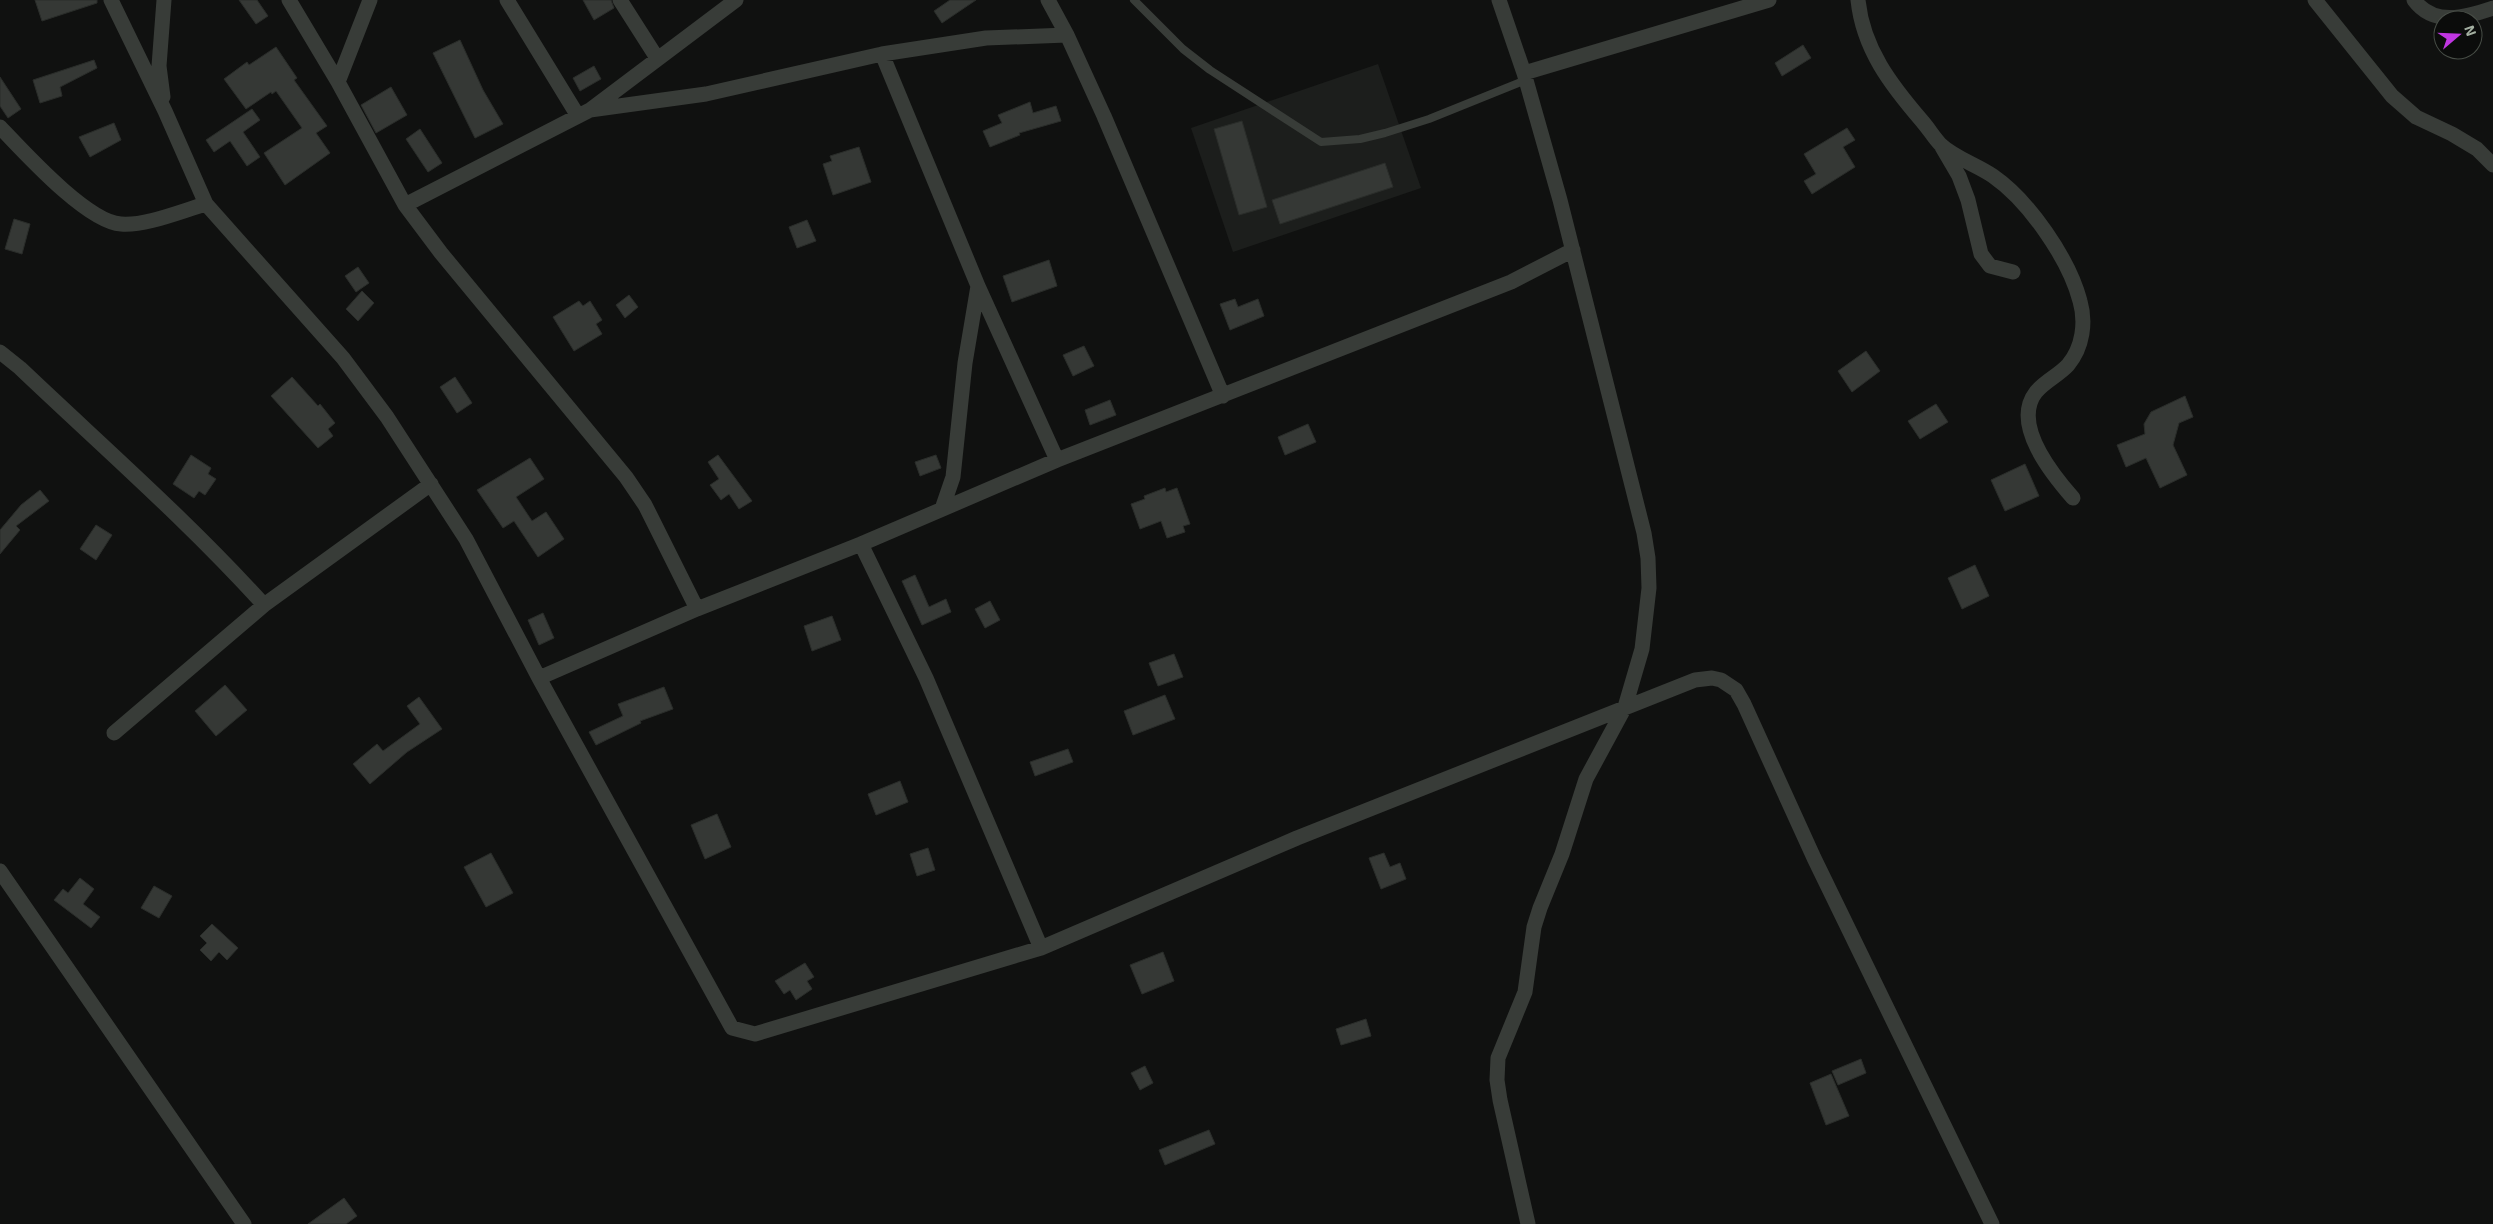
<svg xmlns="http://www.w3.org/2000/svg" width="2493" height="1224" viewBox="0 0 2493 1224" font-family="'Exo 2',sans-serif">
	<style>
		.built { fill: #1c1e1c }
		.building { fill: #353835; stroke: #2a2d2a }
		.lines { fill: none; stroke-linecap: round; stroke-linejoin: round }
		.service { stroke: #383c38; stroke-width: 8 }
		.minor { stroke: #383c38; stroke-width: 15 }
	</style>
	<rect width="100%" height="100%" fill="#101110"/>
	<path class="built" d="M1378,64L1421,188L1233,252L1191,128Z"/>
	<path class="building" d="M35,0H97V3L42,21Z
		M239,0H257L268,16L256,24Z
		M583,0H611L614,8L594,20Z
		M950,0H976L942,23L934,11Z
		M460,40L483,90L503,124L475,138L433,53Z
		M1803,45L1811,58L1782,76L1775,63Z
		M276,47L297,78L294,80L327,126L316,133L330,153L285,185L264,153L302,128L276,91L272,94L271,92L246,109L224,79L247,62L249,65Z
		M94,60L97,68L60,87L62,96L40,103L33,80Z
		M594,66L601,79L580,91L573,78Z
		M0,77L21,109L8,118L0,106Z
		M391,87L407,115L376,133L361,105Z
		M1030,102L1033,113L1056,106L1061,121L1019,133L1020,135L990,147L983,131L1002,123L998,115Z
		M252,109L260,120L243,132L260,157L247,166L230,141L214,152L206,140Z
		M1242,121L1267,207L1239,215L1214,129Z
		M114,123L121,140L90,157L79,137Z
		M1847,128L1855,140L1843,147L1855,167L1812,194L1804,181L1816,174L1804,154Z
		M420,129L442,163L428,172L406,139Z
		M859,147L871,182L833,195L823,164L832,161L830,156Z
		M1385,163L1393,187L1280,224L1272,200Z
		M14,219L30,224L22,254L5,249Z
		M807,220L816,241L797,248L789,227Z
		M1049,260L1057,286L1012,302L1003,276Z
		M358,267L369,283L356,292L345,276Z
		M362,291L374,303L358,321L346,309Z
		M629,295L638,307L625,318L616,305Z
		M1235,299L1238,307L1258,299L1264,316L1230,330L1220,304Z
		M579,301L583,306L590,301L602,320L596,324L602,334L574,351L553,317Z
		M1084,346L1094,366L1073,376L1063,355Z
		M1866,351L1880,371L1852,392L1838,371Z
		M292,377L318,406L320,404L335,423L328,429L333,436L318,448L271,396Z
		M455,377L472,403L457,413L440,387Z
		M2185,396L2193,417L2179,423L2173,445L2187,475L2160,488L2146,458L2126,467L2117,445L2145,434L2144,424L2151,412Z
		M1110,400L1116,415L1090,425L1085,410Z
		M1936,404L1948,422L1920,439L1908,421Z
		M1308,424L1316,442L1285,455L1278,437Z
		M191,455L211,468L208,474L216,479L205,495L199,491L194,498L173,484Z
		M718,455L752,501L739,509L729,494L721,500L710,485L719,479L708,462Z
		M936,455L941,468L920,476L915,462Z
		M530,458L544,479L516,497L532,521L546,512L564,539L538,557L514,521L503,528L477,490Z
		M2025,464L2039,496L2005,511L1991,480Z
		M1165,488L1166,492L1177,488L1190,524L1183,526L1185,532L1167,538L1161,521L1140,529L1131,504L1145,499L1144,496Z
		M40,490L49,501L16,526L20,530L0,554V530L21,505Z
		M96,525L112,535L96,560L80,549Z
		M1975,565L1989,596L1962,609L1948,578Z
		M915,575L929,607L946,599L951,612L922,625L902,581Z
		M990,601L1000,620L985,628L975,609Z
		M543,613L554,638L539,645L528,620Z
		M832,616L841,640L812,651L804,626Z
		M1174,654L1183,677L1158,686L1149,663Z
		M225,685L247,710L216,736L195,711Z
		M664,687L673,709L640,721L641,723L596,745L589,732L623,716L618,704Z
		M1165,695L1175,719L1133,735L1124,711Z
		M419,697L442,729L407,752L370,784L353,764L377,744L383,751L420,724L407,706Z
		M1068,749L1073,762L1035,776L1030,762Z
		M900,781L908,802L876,815L868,794Z
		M717,814L731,847L705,859L691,825Z
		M928,848L935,870L917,876L910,854Z
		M491,853L513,893L486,907L464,867Z
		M1384,853L1390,867L1400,863L1406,879L1381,889L1369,858Z
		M80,878L94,889L83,904L100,917L91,928L54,900L63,889L68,893Z
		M154,886L172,896L159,918L141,908Z
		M212,924L238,948L227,960L219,952L211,961L200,950L207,943L200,936Z
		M1163,952L1174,981L1142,994L1130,965Z
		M805,963L814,977L807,981L812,989L796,1000L790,990L784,994L775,981Z
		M1366,1019L1371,1036L1341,1045L1336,1029Z
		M1861,1059L1866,1073L1838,1085L1832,1071Z
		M1145,1066L1153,1083L1140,1090L1131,1073Z
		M1831,1074L1849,1116L1826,1125L1810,1083Z
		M1209,1130L1215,1144L1165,1165L1159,1150Z
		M344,1198L357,1216L346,1224H308Z"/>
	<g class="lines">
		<path class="service" d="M1134,0L1183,49L1210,70L1321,142L1360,139L1385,133L1429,119L1526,80"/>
		<path class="minor" d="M111,0L165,111L206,204L343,358L387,417L466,539L539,678L732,1028L755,1034L1041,948L1297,838L1695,680L1712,678L1721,680L1736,690L1744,704L1814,858L1992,1224
			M289,0L338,82L405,205L441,253L626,477L645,505L697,609
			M507,0L578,116
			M620,0L657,58
			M1048,0L1067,35L1104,116L1223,396
			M1499,0L1524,73L1560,200L1644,533L1648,558L1649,588L1642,649L1625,707L1586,779L1562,854L1540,908L1534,927L1525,992L1498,1058L1497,1080L1500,1100L1528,1224
			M1858,0C1863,49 1891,85 1922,121C1929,129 1934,138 1941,145C1955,158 1977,165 1993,176C2029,201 2069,259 2080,301C2086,322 2083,347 2068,365C2059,375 2045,381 2036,392C2011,424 2052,474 2073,498
			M2315,0L2392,96L2416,117L2452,134L2477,149L2493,165
			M2414,0C2434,27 2466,17 2493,8
			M882,54L978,286L1057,460
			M1524,73L1769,0
			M338,82L370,0
			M163,97L159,66L164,0
			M590,110L706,94L882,54L986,38L1067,35
			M0,127C24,152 87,222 121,224C146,226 181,211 206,204
			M1942,147L1959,176L1968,200L1981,254L1990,266L2013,272
			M405,205L590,110L736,0
			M0,352L20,368C102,446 188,521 264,605
			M942,509L953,477L965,363L978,286
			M861,544L926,678L1041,948
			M539,678L697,609L861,544L1057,460L1511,282L1573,250
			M114,733L264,605L431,484
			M0,871L244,1224"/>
	</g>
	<g transform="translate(2458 35) rotate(71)"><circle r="24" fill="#0b0c0b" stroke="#484e47"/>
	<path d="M0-4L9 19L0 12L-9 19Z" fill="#c136e2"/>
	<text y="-8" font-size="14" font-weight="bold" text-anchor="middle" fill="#a4b0a2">N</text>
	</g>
</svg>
